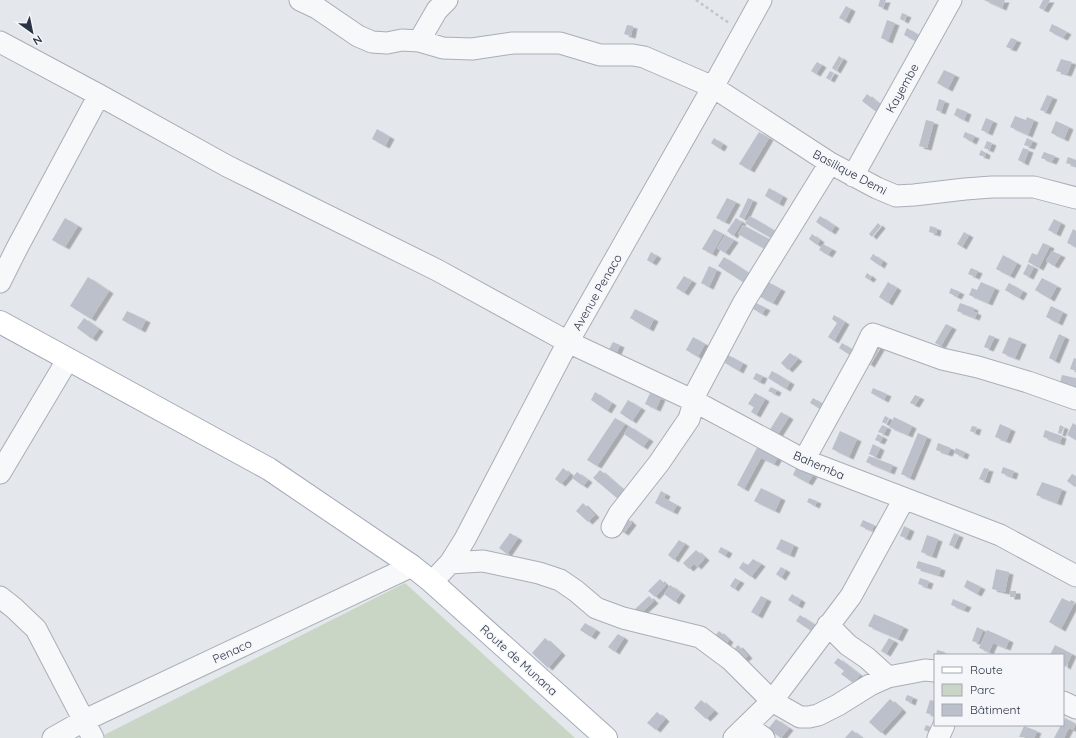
<svg xmlns="http://www.w3.org/2000/svg" width="1076" height="738" viewBox="0 0 1076 738" font-family="Quicksand,sans-serif">
	<style>
		.green { fill: #c9d6c5 }
		.building { fill: #bbc0ca; filter: url(#shadow) }
		.lines { fill: none; stroke-linecap: round; stroke-linejoin: round }
		.minor-casing { stroke: #a9aeb7; stroke-width: 23 }
		.major-casing { stroke: #a3abb8; stroke-width: 24 }
		.path { stroke: #c2c5cb; stroke-width: 2.5; stroke-dasharray: 3 3; stroke-linecap: butt }
		.minor { stroke: #f7f8fa; stroke-width: 21 }
		.major { stroke: #fff; stroke-width: 22 }
		.labels { text-anchor: middle; dominant-baseline: central; stroke-width: 3; stroke-linejoin: round; paint-order: stroke }
		.street-label { font-size: 12px; fill: #2b3445; stroke: #f4f6f9 }
	</style>
	<defs>
		<filter id="shadow"><feDropShadow dx="4.5" dy="2.5" stdDeviation="0" flood-color="#0004"/></filter>
	</defs>
	<rect width="100%" height="100%" fill="#e4e7ec"/>
	<path class="green" d="M405,583L575,738H105L104,735Z"/>
	<path class="building" d="M880,0H886L883,8L878,6Z
		M984,0H1005L1002,8Z
		M1043,0H1050L1044,10L1039,8Z
		M846,6L851,9L845,21L839,18Z
		M902,13L907,15L904,21L900,19Z
		M887,20L895,23L888,41L881,38Z
		M1052,24L1067,32L1063,38L1049,31Z
		M627,25L633,26L631,36L624,34Z
		M907,28L924,38L921,44L904,35Z
		M1011,38L1017,40L1012,49L1006,47Z
		M839,56L843,59L836,71L832,68Z
		M1061,59L1072,62L1067,74L1056,71Z
		M817,62L822,65L816,74L811,71Z
		M944,70L955,75L948,89L937,83Z
		M830,71L834,73L830,80L826,78Z
		M867,94L884,108L879,114L862,101Z
		M1047,95L1053,97L1046,112L1040,110Z
		M939,99L945,101L941,112L936,110Z
		M957,108L967,112L964,120L954,115Z
		M1015,116L1026,120L1027,117L1034,120L1028,135L1010,127Z
		M986,118L993,121L988,133L981,130Z
		M926,120L934,122L927,148L919,146Z
		M1056,121L1069,127L1064,139L1051,133Z
		M377,129L390,137L385,146L372,139Z
		M759,132L769,138L750,170L739,164Z
		M965,132L975,136L972,142L963,137Z
		M714,138L723,144L720,149L711,143Z
		M1027,138L1033,141L1030,147L1024,145Z
		M987,141L992,143L989,150L984,148Z
		M1023,148L1029,150L1024,163L1018,160Z
		M981,150L986,153L985,157L979,155Z
		M1044,152L1055,156L1052,162L1041,158Z
		M1068,157L1076,160V166L1066,163Z
		M769,188L783,196L779,204L765,196Z
		M727,198L736,202L725,222L716,218Z
		M748,198L753,200L744,219L739,217Z
		M750,216L775,231L771,238L745,223Z
		M820,216L835,226L831,232L816,222Z
		M65,218L78,226L65,247L52,240Z
		M736,218L742,222L733,236L727,231Z
		M1054,219L1061,223L1056,234L1048,230Z
		M878,223L881,226L872,237L869,234Z
		M743,225L778,244L772,253L738,234Z
		M930,226L937,228L936,234L929,232Z
		M714,229L723,234L712,254L702,249Z
		M1073,229L1076,231V247L1067,243Z
		M964,232L969,235L962,247L957,244Z
		M812,234L820,240L817,245L809,239Z
		M725,235L734,240L725,253L717,248Z
		M1043,243L1050,246L1039,268L1028,262L1032,253L1037,255Z
		M823,244L832,249L828,255L819,250Z
		M1052,251L1061,255L1054,266L1046,261Z
		M651,252L657,256L652,263L647,260Z
		M873,254L883,261L880,266L870,259Z
		M1003,255L1017,263L1010,276L996,269Z
		M724,257L755,277L749,286L718,266Z
		M1028,264L1034,267L1029,277L1023,274Z
		M709,266L717,270L709,287L701,283Z
		M971,268L978,271L975,277L968,274Z
		M867,273L872,277L869,280L865,277Z
		M684,276L692,281L684,293L676,288Z
		M88,277L109,291L91,319L70,306Z
		M1042,278L1057,286L1050,299L1035,290Z
		M768,282L781,289L773,303L760,297Z
		M888,282L897,288L888,303L879,297Z
		M981,282L995,288L988,303L969,295L972,288L977,290Z
		M1009,283L1023,291L1019,298L1005,290Z
		M951,288L960,292L957,297L949,293Z
		M756,303L766,308L762,314L753,309Z
		M960,303L974,308L973,311L977,313L975,318L957,311Z
		M1051,306L1063,312L1058,323L1046,317Z
		M635,309L654,319L649,329L630,318Z
		M127,311L146,320L141,330L122,320Z
		M834,315L845,322L834,341L828,337L837,323L832,319Z
		M84,318L99,329L92,339L77,328Z
		M946,324L952,327L941,346L935,343Z
		M1059,334L1065,337L1055,361L1049,358Z
		M989,335L995,337L989,349L984,347Z
		M693,337L705,344L698,357L686,350Z
		M1009,337L1022,342L1015,358L1002,353Z
		M613,342L620,345L614,359L606,355Z
		M842,343L861,355L858,360L839,348Z
		M876,345L880,348L870,365L866,362Z
		M790,353L798,359L788,370L781,363Z
		M728,355L743,363L739,371L725,363Z
		M1074,358L1076,359V371L1070,369Z
		M772,371L790,382L786,389L768,378Z
		M756,373L763,376L760,382L753,379Z
		M1062,375L1076,378V395L1058,390Z
		M771,387L777,390L775,394L768,391Z
		M873,388L887,394L884,400L871,393Z
		M595,392L612,403L607,411L591,400Z
		M650,393L661,398L656,409L645,404Z
		M755,393L765,399L756,415L751,412L754,407L748,404Z
		M915,395L920,397L915,405L910,403Z
		M813,398L830,408L827,413L810,403Z
		M628,400L641,408L632,421L620,413Z
		M781,412L789,417L775,439L767,434Z
		M885,416L889,418L886,424L882,422Z
		M894,417L912,426L908,435L889,427Z
		M615,418L625,424L597,466L587,460Z
		M1073,423L1076,425V440L1067,435Z
		M1000,424L1011,429L1006,441L995,437Z
		M882,425L887,427L884,434L878,432Z
		M1060,425L1064,427L1061,434L1058,433Z
		M629,426L649,439L643,447L624,434Z
		M972,426L977,427L975,433L970,431Z
		M1045,430L1062,436L1060,443L1043,437Z
		M840,431L857,439L849,457L832,449Z
		M918,433L927,437L910,478L901,474Z
		M878,434L883,437L880,442L875,440Z
		M938,443L951,448L948,454L936,450Z
		M873,444L880,448L876,457L869,454Z
		M758,446L778,457L774,464L761,458L744,489L737,485Z
		M956,448L965,452L963,457L954,453Z
		M869,456L893,465L890,472L866,462Z
		M797,466L813,475L808,483L793,475Z
		M1003,467L1014,471L1012,477L1001,473Z
		M563,468L570,474L561,484L555,479Z
		M984,468L989,469L985,481L979,479Z
		M600,470L630,496L624,504L593,478Z
		M577,472L588,480L583,486L572,478Z
		M1072,474L1076,476L1075,487L1067,481Z
		M1042,482L1062,489L1057,503L1036,495Z
		M761,488L781,498L775,511L754,501Z
		M661,491L666,494L664,498L677,505L673,512L655,503Z
		M809,498L817,501L815,506L807,502Z
		M583,503L595,515L588,522L576,511Z
		M627,518L632,523L624,533L618,529Z
		M863,520L874,525L872,531L860,526Z
		M904,526L910,529L906,538L900,536Z
		M510,533L518,538L507,554L499,548Z
		M954,533L959,535L954,547L949,545Z
		M927,535L938,539L932,556L921,552Z
		M781,539L794,545L790,555L776,549Z
		M679,540L685,544L674,560L668,555Z
		M721,547L728,551L725,556L718,552Z
		M696,550L705,558L697,567L694,564L689,569L683,563Z
		M753,559L761,564L751,577L739,568L743,562L748,565Z
		M918,561L941,568L939,575L916,568Z
		M781,567L786,570L781,578L776,574Z
		M996,569L1009,572L1005,592L992,589Z
		M735,578L740,581L734,589L730,586Z
		M920,578L929,581L927,587L918,584Z
		M660,579L666,585L655,597L648,591Z
		M967,580L981,587L977,594L964,587Z
		M670,585L681,593L675,602L664,594Z
		M1010,591H1016V597H1010Z
		M792,594L801,600L798,606L788,600Z
		M649,596L654,601L640,614L635,609Z
		M761,596L767,599L758,616L751,612Z
		M1062,598L1070,602L1071,600L1075,602L1061,629L1049,622Z
		M953,599L967,605L964,610L951,605Z
		M874,614L904,627L898,639L868,626Z
		M800,615L817,626L813,632L796,621Z
		M585,623L596,630L591,637L580,630Z
		M977,627L983,630L978,643L972,641Z
		M987,630L1009,640L1006,648L993,643L989,652L979,648Z
		M719,631L729,640L724,647L713,638Z
		M618,634L624,638L615,652L608,647Z
		M545,638L561,653L548,668L532,653Z
		M889,638L894,641L886,654L881,651Z
		M738,645L748,656L743,660L733,650Z
		M1055,645L1072,654L1066,667L1063,665V655H1050Z
		M937,650L945,652L944,655H936Z
		M838,658L860,675L853,683L841,674L844,671L834,663Z
		M907,695L913,697L911,703L905,700Z
		M890,699L902,710L881,733L869,722Z
		M701,700L714,711L706,719L694,708Z
		M930,700L935,701V716L926,713Z
		M657,712L665,719L656,730L647,723Z
		M1065,718L1076,724L1073,730L1069,728L1064,738H1054L1061,725H1063Z
		M776,719L789,728L781,738L768,729Z
		M926,725L931,727L929,732L924,730Z
		M1024,726L1037,731L1034,738L1019,737Z
		M852,730L862,738H845Z"/>
	<g class="lines">
		<defs>
			<path id="minor" d="M300,0L317,8L358,36L372,42L387,43L402,40L419,41L443,48L472,49L513,43H560L600,55H633L644,57L713,87L830,163L877,188L896,196L914,195L965,189L992,187H1034L1076,198
				M419,41L437,10L447,0
				M0,42L99,95L227,166L437,270L568,342L692,400L804,460L1000,535L1076,576
				M853,176L951,0
				M0,282L17,248L99,95
				M804,460L862,355L871,336L873,334L942,359L978,367L1028,382L1076,399
				M0,473L68,359
				M612,527L619,514L659,463L689,419L692,409V400L744,302L830,163
				M450,563L483,561L539,573L560,580L576,591L596,608L623,618L700,637L731,660L772,701L800,717H809L818,715L838,705L870,685L888,677L925,670L935,671
				M432,582L450,563L465,539L568,342L713,87L761,0
				M0,597L14,608L36,629L93,738
				M828,625L848,645L867,658L888,677
				M1063,702L1076,708
				M747,726L764,738
				M53,738L85,720L412,566
				M734,738L772,701L851,596L904,499
				M938,738L944,725"/>
			<path id="major" d="M0,322L269,469L412,566L432,582L606,738"/>
		</defs>
		<use href="#minor" class="minor-casing"/>
		<use href="#major" class="major-casing"/>
		<path class="path" d="M696,0L729,23"/>
		<use href="#minor" class="minor"/>
		<use href="#major" class="major"/>
	</g>
	<g class="labels">
		<g class="street-label">
			<text transform="translate(902 88) rotate(-61)">Kayembe</text>
			<text transform="translate(850 172) rotate(28)">Basilique Demi</text>
			<text transform="translate(597 292) rotate(-60)">Avenue Penaco</text>
			<text transform="translate(819 465) rotate(23)">Bahemba</text>
			<text transform="translate(232 651) rotate(-25)">Penaco</text>
			<text transform="translate(519 660) rotate(42)">Route de Munana</text>
		</g>
	</g>
	<rect x="934" y="654" width="130" height="72" fill="#f4f6f9" stroke="#a4a8b1"/>
	<rect x="942" y="667" width="20" height="6" fill="#ffffff" stroke="#a4a8b1"/>
	<text x="970" y="674" font-size="12" fill="#2b3445">Route</text>
	<rect x="942" y="684" width="20" height="12" fill="#c9d6c5" stroke="#a4a8b1"/>
	<text x="970" y="694" font-size="12" fill="#2b3445">Parc</text>
	<rect x="942" y="704" width="20" height="12" fill="#bbc0ca" stroke="#a4a8b1"/>
	<text x="970" y="714" font-size="12" fill="#2b3445">Bâtiment</text>
	<g transform="translate(32 32) rotate(147)" stroke="#f4f6f9" stroke-width="3" paint-order="stroke">
	<path d="M0-3L7 15L0 10L-7 15Z" fill="#2b3445"/>
	<text y="-6" font-size="11" font-weight="bold" text-anchor="middle" fill="#2b3445">N</text>
	</g>
</svg>
